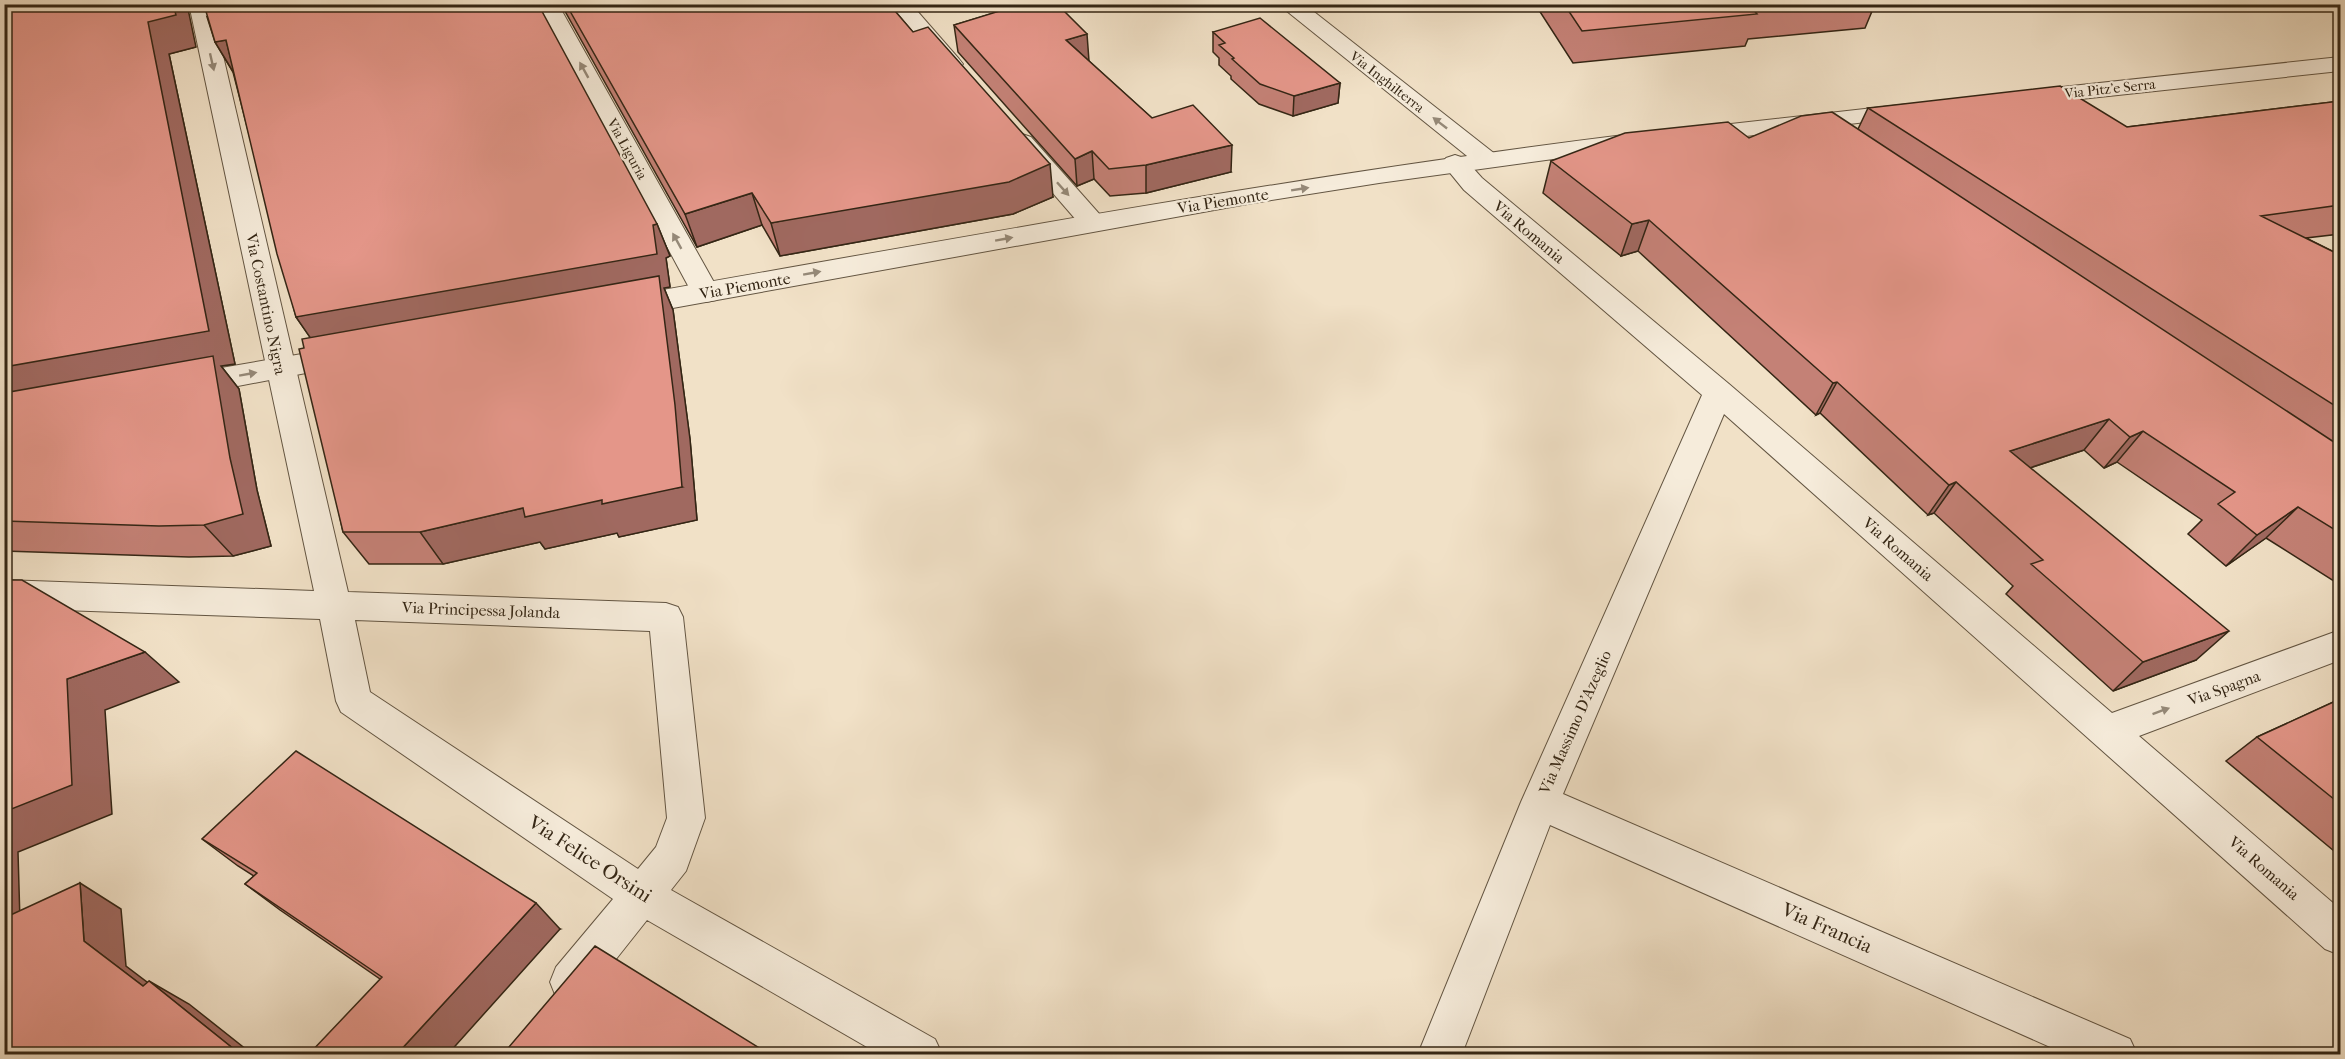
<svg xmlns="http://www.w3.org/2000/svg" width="2345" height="1059" viewBox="0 0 2345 1059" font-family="'IM FELL French Canon',serif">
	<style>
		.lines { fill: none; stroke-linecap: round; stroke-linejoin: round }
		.minor-casing { stroke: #635542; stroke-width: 2 }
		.tertiary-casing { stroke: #635542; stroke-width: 2 }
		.minor { fill: #f6ecdb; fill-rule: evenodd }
		.tertiary { fill: #f6ecdb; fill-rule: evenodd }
		.wall { fill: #c48176; stroke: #342615; stroke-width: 1.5 }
		.shaded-wall { fill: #a06960; stroke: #342615; stroke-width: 1.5 }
		.building { fill: #e49689; stroke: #342615; stroke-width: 1.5 }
		.oneway { fill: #958978 }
		.labels { text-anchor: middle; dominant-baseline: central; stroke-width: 4.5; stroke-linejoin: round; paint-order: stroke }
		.far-street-label { font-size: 14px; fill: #342615; stroke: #f6ecdb }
		.street-label { font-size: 16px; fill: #342615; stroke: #f6ecdb }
		.near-street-label { font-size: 20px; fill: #342615; stroke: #f6ecdb }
	</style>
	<rect width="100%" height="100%" fill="#f1e1c7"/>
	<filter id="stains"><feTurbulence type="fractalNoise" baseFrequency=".00333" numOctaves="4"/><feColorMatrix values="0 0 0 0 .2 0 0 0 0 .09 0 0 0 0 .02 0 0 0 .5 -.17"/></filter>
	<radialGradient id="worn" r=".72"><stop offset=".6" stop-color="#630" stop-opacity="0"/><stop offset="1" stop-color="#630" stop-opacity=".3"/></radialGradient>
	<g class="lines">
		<defs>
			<path id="minor" d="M189,4H211L348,592L666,603L678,607L683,617L705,818L686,871L671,890L935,1039L942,1054H879L647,920L586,997L571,1003L556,997L550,982L556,967L613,899L341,712L336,701L320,619L4,608V580L314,591ZM355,620L650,631L667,818L656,847L638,869L370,692Z
				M536,4H558L720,293L716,300L706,302L696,300L692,293Z
				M888,4H911L959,59L963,64L959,69L951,71L943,69Z
				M1278,4H1304L1495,154L1499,159L1495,164L1486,167L1477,164Z
				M1022,134L1031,137L1102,217L1106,223L1102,229L1093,231L1084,229L1013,147L1009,142L1013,137Z
				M1455,155L1464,158L1482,178L1729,384L2112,713L2340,630V660L2139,736L2340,909V955L2325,949L1724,414L1563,794L2130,1039L2137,1054H2066L1550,825L1462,1054H1418L1521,802L1702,395L1464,190L1442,163L1446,158Z"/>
			<path id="tertiary" d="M2340,57V71L2026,105L2017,103L2014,98L2017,93L2026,91Z
				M1909,104L1918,106L1921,111L1918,116L1695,142L1686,140L1683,135L1686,130L1695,128Z
				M1632,134L1641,137L1645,142L1641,147L1379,183L1253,203L623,317L613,314L609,307L613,300L623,297C959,238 1293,176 1632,134Z
				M348,346L358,349L363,356L358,363L186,396L175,393L171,385L175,377L186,374Z"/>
		</defs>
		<use href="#minor" class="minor-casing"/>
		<use href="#tertiary" class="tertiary-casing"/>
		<use href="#minor" class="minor"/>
		<use href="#tertiary" class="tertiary"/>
	</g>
	<path class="wall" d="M4,4L196,47L169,54L235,364L221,366L239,389L257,490L271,546L233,556L189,557L4,551Z
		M561,4H889L1053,197L1013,214L780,256L762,225L697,247Z
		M1004,4H1057L1089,61L1152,118L1231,172L1146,193L1110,196L1094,179L1077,186L958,52L954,25L1004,10Z
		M1535,4H1875L1865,28L1748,39L1745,46L1573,63Z
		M207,17L657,224L670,256L666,258L670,287L664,288L673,310L690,439L697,520L619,537L617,533L545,549L540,542L443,564H369L343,532L304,348L310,337L296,317L233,72L215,42Z
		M1213,32L1340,83L1338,103L1293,116L1259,104L1231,79V76L1219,65V58L1213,52Z
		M2340,101V234L2306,238L2340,255V585L2266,538L2226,566L2188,534L2202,520L2117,462L2104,468L2084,450L2030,468L2196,660L2113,691L2006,594L2013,586L1934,513L1928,515L1820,413L1816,415L1638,251L1621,256L1543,193L1551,161L1749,138L1858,129L1868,108L2127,127Z
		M2340,699V856L2226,761L2257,737Z
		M202,839L560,929L380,979L280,910L245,884L254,876L238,866Z"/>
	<path class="shaded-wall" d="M173,4H187L196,47L169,54L235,364L221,366L239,389L257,490L271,546L233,556L204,525L4,405V367L148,22Z
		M1087,34L1089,61L1066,40Z
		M226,40L235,75L215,42Z
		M1340,83L1338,103L1293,116L1294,96Z
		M1232,145L1231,172L1146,193V165Z
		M1092,151L1094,179L1077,186L1075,159Z
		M1050,164L1053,197L1013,214L780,256L771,223Z
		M752,193L762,225L697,247L685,214Z
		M1649,220L1638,251L1621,256L1632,224Z
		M657,224L670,256L666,258L670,287L664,288L673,310L690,439L697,520L619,537L617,533L545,549L540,542L443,564L420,532L523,508L602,500L682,487L318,349L296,317Z
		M1837,382L1820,413L1816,415L1833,383Z
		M2109,419L2084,450L1987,482L2010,451Z
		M2143,431L2117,462L2104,468L2130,437Z
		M1956,482L1934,513L1928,515L1949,485Z
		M2298,507L2266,538L2226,566L2257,535Z
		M2229,631L2196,660L2113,691L2143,662Z
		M145,652L179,682L105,710L112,814L18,852L21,957L4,948V812L67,679Z
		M80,883L121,909L126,966L184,1010L143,986L84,941Z
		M536,903L560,929L448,1054H397Z
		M149,981L189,1004L252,1054H240Z"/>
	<path class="building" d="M4,4H173L176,15L148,22L209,331L4,367Z
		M201,4H538L657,224L653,225L657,254L296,317L277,254L226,40L215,42L205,8L202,9Z
		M566,4H889L913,32L928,27L1050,164L1009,182L771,223L752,193L685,214Z
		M1005,4H1057L1087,34L1066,40L1152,118L1193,105L1232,145L1146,165L1109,169L1092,151L1075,159L954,25L1006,9Z
		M1564,4H1792L1752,8L1757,14L1582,31Z
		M1260,18L1340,83L1294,96L1260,84L1232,59L1234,58L1219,45L1225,43L1213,32Z
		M2060,86L2127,127L2340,101V205L2261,216L2340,255V409L1868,108Z
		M1832,112L2340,446V533L2298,507L2257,535L2218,504L2235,492L2143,431L2130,437L2109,419L2010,451L2229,631L2143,662L2031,564L2043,560L1956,482L1949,485L1837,382L1833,383L1649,220L1632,224L1551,161L1625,133L1728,122L1749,138L1801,116Z
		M659,276L675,405L682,487L602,504V500L525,517L523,508L420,532H343L299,349L304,348L302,339Z
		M213,356L230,458L243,514L204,525L159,526L4,521V393Z
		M7,580H22L145,652L67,679L72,785L4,812V581Z
		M2340,699V804L2257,737Z
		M296,751L536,903L397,1054H309L382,977L245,884L257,873L202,839Z
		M80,883L84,941L143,986L149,981L240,1054H4V918Z
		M595,946L769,1054H503Z"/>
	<defs><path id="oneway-solid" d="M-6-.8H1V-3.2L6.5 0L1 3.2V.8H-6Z" transform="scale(1.5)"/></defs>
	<g class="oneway">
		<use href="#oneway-solid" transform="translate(212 62) rotate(77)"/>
		<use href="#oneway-solid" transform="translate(584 70) rotate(-119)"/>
		<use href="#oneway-solid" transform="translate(1440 123) rotate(-142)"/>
		<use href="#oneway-solid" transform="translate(1063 189) rotate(48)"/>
		<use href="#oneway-solid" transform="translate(1300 189) rotate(-9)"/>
		<use href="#oneway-solid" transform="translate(1004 239) rotate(-10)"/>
		<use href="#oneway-solid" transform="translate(677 241) rotate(-119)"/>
		<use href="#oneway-solid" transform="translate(812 273) rotate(-10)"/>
		<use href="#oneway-solid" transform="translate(248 374) rotate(-10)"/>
		<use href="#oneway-solid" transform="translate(2161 711) rotate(-20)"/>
	</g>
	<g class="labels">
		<g class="far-street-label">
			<text transform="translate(1387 82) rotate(38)">Via Inghilterra</text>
			<text transform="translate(2110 89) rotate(-6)">Via Pitz'e Serra</text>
			<text transform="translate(627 149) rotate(61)">Via Liguria</text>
		</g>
		<g class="street-label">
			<text transform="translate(1223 201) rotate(-9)">Via Piemonte</text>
			<text transform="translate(1529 232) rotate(40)">Via Romania</text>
			<text transform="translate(745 286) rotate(-10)">Via Piemonte</text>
			<text transform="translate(266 304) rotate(78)">Via Costantino Nigra</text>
			<text transform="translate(1898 549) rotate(41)">Via Romania</text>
			<text transform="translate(481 610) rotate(2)">Via Principessa Jolanda</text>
			<text transform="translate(2224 688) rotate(-20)">Via Spagna</text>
			<text transform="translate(1575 722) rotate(-66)">Via Massimo D'Azeglio</text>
			<text transform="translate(2264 868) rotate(41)">Via Romania</text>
		</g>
		<g class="near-street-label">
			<text transform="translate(590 859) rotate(33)">Via Felice Orsini</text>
			<text transform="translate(1827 928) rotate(24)">Via Francia</text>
		</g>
	</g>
	<rect width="2345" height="1059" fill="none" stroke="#f1e1c7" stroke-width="24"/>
	<rect x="6" y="6" width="2333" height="1047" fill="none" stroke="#342615" stroke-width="3"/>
	<rect x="12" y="12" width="2321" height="1035" fill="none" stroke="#342615" stroke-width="1.5"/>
	<rect width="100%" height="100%" filter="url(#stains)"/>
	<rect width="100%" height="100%" fill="url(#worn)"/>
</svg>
